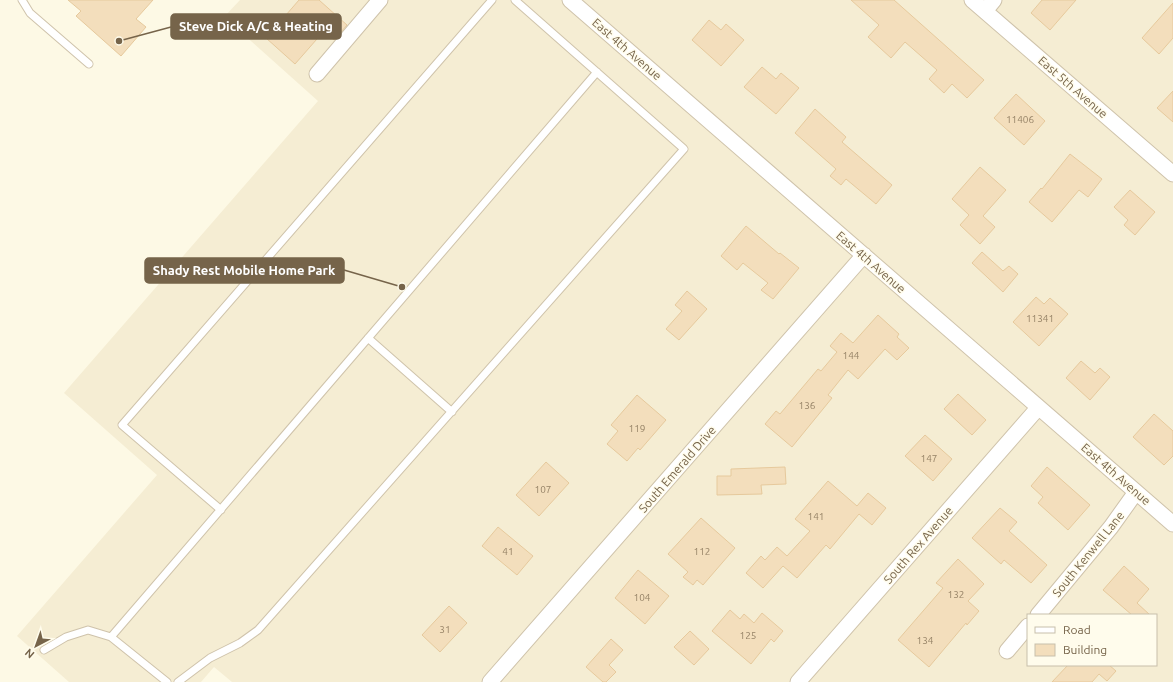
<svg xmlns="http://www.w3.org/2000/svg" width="1173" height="682" viewBox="0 0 1173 682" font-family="Ubuntu,sans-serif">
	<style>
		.residential { fill: #f5edd3; fill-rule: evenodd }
		.building { fill: #f3debc; stroke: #e6c99c }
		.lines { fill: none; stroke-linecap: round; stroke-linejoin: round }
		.lane-casing { stroke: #cfc3ab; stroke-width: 9 }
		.street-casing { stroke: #cfc3ab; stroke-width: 17 }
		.lane { stroke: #fff; stroke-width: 7 }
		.street { stroke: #fff; stroke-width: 15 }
		.labels { text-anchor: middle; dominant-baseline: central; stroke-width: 3; stroke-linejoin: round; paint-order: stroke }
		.number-label { font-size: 10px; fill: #958266 }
		.street-label { font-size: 12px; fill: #76644a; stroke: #fffcec }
		.leader { fill: none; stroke: #76644a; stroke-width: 1.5 }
		.callout-dot { fill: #76644a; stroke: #fffcec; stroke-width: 1.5 }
		.callout { fill: #76644a; stroke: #76644a; stroke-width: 1.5 }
		.callout-label { font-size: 13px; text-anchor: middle; font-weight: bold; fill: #fff }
	</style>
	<rect width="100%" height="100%" fill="#fdf9e5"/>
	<path class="residential" d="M240,0H1173V682H232L214,667L201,682H69L17,636L157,475L64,393L318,101L224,17ZM1028,615H1156V665H1028Z"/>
	<path class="building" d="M68,0H153L136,19L146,27L121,56L76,16L81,11Z
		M299,0H319L347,25L334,40L324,31L295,64L266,38Z
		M851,0H894L984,80L967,98L952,84L944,93L929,79L937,70L905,42L891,58L868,37L879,25Z
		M1042,0H1076L1050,30L1031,13Z
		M1173,3V38L1159,54L1142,38Z
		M709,20L721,30L726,24L744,40L721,66L692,40Z
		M762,67L776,79L781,73L799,88L776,114L744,87Z
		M1173,91V122L1157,108Z
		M1016,94L1045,121L1024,145L994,118Z
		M815,109L846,137L842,142L892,185L876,204L846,179L841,185L830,176L836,169L795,133Z
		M1070,154L1102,179L1088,197L1079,190L1052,222L1029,202L1041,188L1042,189Z
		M980,167L1006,190L983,216L995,227L980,244L960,225L969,215L952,199Z
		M1130,190L1155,212L1135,235L1124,225L1128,220L1114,207Z
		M746,226L779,254L780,253L799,268L773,299L761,290L768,283L743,263L737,270L721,256Z
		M982,252L1003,271L1009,266L1018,274L1003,292L972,263Z
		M687,291L707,309L679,340L666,329L682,311L675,305Z
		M1036,297L1044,304L1050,298L1068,314L1039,346L1013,322Z
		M878,315L899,334L897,337L909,348L897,360L885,349L858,379L848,370L828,395L832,398L792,447L765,424L776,411L780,414L818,369L821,371L837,352L830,346L841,333L853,343Z
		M1081,361L1095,373L1100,368L1110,377L1090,400L1066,378Z
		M958,394L986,420L972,435L944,409Z
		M637,395L666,420L640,450L638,448L627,461L607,444L618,431L611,425Z
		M1154,414L1173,431V456L1164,465L1133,437Z
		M925,435L952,459L933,481L905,456Z
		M546,462L569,483L539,516L516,495Z
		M785,467L786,484L761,485L762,494L717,495V476H731V469Z
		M1047,467L1090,505L1068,530L1038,503L1043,497L1031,486Z
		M828,481L857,506L868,493L886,508L872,525L859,514L830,549L826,545L797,578L783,566L763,588L746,573L761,556L765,560L777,547L787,556L810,531L795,519Z
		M1000,508L1017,522L1009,531L1047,565L1031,583L1004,560L1001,564L972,538Z
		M701,518L735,548L703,585L697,580L693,585L683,577L688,572L668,554Z
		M498,527L533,556L517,575L482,546Z
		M958,559L984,584L968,601L979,611L967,625L966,623L929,667L898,640L943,588L936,583Z
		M1124,566L1149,589L1137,603L1150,615H1132L1103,590Z
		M638,570L669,596L645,624L615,598Z
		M449,606L467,623L440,652L422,635Z
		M730,610L740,619L744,614L754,623L762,613L783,631L774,642L771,639L751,664L712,631Z
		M690,631L709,649L694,665L674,647Z
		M611,639L623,650L609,665L616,672L606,682H603L586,667Z
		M1068,665H1109L1116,671L1107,681L1099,674L1092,682H1052Z"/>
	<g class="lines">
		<defs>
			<path id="lane" d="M22,0L30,13L89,64
				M368,338L452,412
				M221,510L122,425L492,0
				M44,650L66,637L88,630L111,637
				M167,682L111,637L597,72
				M178,682L210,658L240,643L258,630L684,149L515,0"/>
			<path id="street" d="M570,0L1173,524
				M972,0L1173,174
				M985,11L994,0
				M317,74L380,0
				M1038,615L1111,527L1136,492
				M1007,651L1028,626
				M490,682L864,255
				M798,682L1038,408"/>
		</defs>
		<use href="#lane" class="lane-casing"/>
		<use href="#street" class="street-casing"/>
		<use href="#lane" class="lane"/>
		<use href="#street" class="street"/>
	</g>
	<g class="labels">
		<g class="number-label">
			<text x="1020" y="119">11406</text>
			<text x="1040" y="318">11341</text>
			<text x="851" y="355">144</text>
			<text x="807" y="405">136</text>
			<text x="637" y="428">119</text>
			<text x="929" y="458">147</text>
			<text x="543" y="489">107</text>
			<text x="816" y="516">141</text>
			<text x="508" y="551">41</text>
			<text x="702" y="551">112</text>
			<text x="956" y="594">132</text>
			<text x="642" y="597">104</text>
			<text x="445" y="629">31</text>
			<text x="748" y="635">125</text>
			<text x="925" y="640">134</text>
		</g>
		<g class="street-label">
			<text transform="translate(627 49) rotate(41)">East 4th Avenue</text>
			<text transform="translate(1073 87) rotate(41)">East 5th Avenue</text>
			<text transform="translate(871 262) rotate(41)">East 4th Avenue</text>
			<text transform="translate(677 469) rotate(-49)">South Emerald Drive</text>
			<text transform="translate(1116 474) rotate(41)">East 4th Avenue</text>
			<text transform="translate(918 545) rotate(-49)">South Rex Avenue</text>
			<text transform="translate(1088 554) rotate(-51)">South Kenwell Lane</text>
		</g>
	</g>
	<path class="leader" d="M119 41L171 27M402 287L344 270"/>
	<g class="callout-dot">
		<circle cx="119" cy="41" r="4"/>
		<circle cx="402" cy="287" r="4"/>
	</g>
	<g class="callout">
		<rect x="171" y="14" width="170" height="25" rx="4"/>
		<rect x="145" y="258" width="199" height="25" rx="4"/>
	</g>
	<g class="callout-label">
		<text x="256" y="31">Steve Dick A/C &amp; Heating</text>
		<text x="244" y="275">Shady Rest Mobile Home Park</text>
	</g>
	<rect x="1027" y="614" width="130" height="52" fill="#fffcec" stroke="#c8bfab"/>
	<rect x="1035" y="627" width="20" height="6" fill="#ffffff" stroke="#c8bfab"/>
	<text x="1063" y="634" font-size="12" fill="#76644a">Road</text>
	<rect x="1035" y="644" width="20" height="12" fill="#f3debc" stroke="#c8bfab"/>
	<text x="1063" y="654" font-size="12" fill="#76644a">Building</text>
	<g transform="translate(36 646) rotate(221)" stroke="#fffcec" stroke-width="3" paint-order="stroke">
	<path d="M0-3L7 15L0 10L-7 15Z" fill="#76644a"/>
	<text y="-6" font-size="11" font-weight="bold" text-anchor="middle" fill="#76644a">N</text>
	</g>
</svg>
